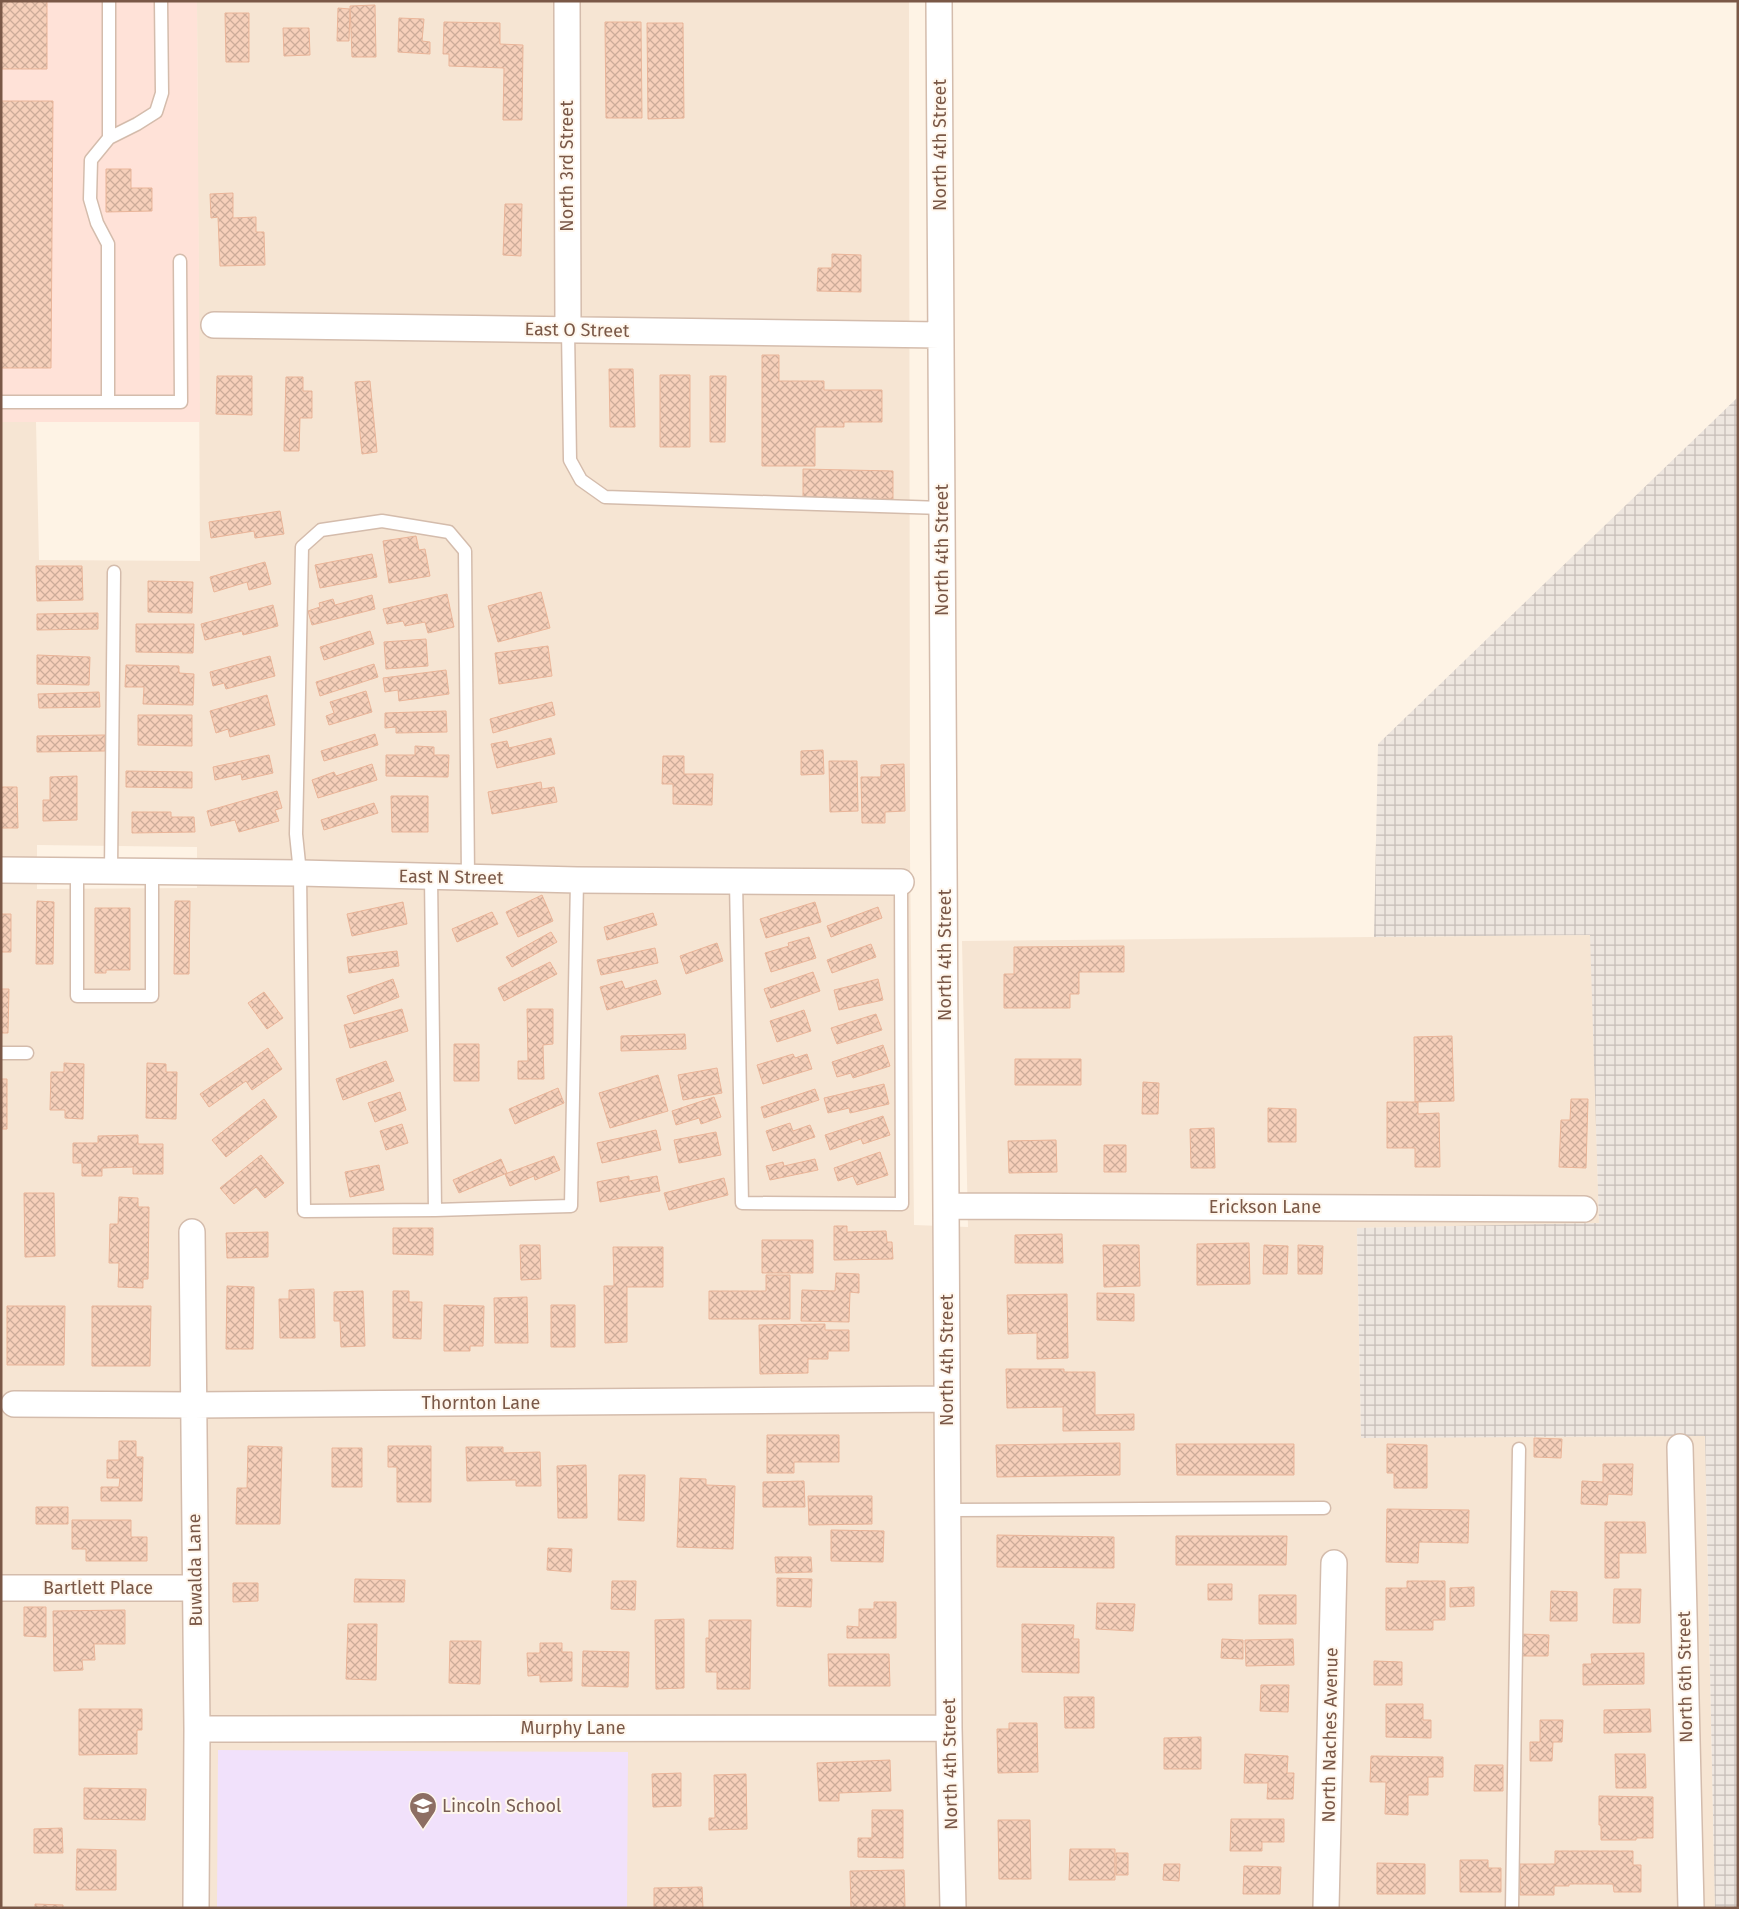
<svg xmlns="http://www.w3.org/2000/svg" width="1739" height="1909" viewBox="0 0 1739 1909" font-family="'Fira Sans',sans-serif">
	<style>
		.residential { fill: #f6e5d3; fill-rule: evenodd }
		.commercial { fill: #ffe2d8 }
		.industrial { fill: url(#industrial-grid) }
		.education { fill: #f1e1fb }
		.building { fill: url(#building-cross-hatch); stroke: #eab599 }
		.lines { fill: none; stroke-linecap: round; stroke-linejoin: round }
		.service-casing { stroke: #d4bcac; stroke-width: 15 }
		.minor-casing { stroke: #d4bcac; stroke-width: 28 }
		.service { stroke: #fff; stroke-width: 12 }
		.minor { stroke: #fff; stroke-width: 25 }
		.labels { text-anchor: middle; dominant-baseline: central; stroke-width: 4; stroke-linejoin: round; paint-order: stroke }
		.street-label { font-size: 18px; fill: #7a5847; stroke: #fff7ed }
		.education-label { font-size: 18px; fill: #785e54; stroke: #fff7ed; text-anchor: start }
	</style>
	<defs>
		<pattern id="industrial-grid" width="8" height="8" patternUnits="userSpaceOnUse" patternTransform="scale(1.25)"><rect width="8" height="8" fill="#eee6df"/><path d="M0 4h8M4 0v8" fill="none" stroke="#c6bdb7"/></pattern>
		<pattern id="building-cross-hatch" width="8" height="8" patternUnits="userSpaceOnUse" patternTransform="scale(1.25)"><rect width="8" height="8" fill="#f6d0ba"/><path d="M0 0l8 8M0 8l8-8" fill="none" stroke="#ccac99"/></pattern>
	</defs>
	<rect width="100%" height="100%" fill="#fef3e5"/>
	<path class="residential" d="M197,1H909L910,857L914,1225L968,1227L962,941L1591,935L1599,1224L1357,1228L1361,1437L1705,1436L1715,1908H1V422H36L39,560L200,561ZM37,845L197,847V888L37,889Z"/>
	<path class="commercial" d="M1,1H197L200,422H1Z"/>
	<path class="industrial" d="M1738,397V1908H1715L1705,1436L1361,1438L1357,1228L1599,1223L1590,935L1374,937L1378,744Z"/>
	<path class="education" d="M218,1750L628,1752L627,1908H217Z"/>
	<path class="building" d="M1,1H47V69H1Z
		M375,5L376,57H352L350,6Z
		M338,8L350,9L349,41H337Z
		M225,13H249V62H226Z
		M399,18L424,19L422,41L430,42V54L398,52Z
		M444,22L500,23V44L523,45L522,120H503L504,68L449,66V54H443Z
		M605,22H641L642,118H606Z
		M647,23H683L684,118L648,119Z
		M283,28H309L310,55L284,56Z
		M1,101H53L51,368H1Z
		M106,169H131V188H152V211L106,212Z
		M233,193V218L256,217V232H264L265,265L220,266L218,217L211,218L210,194Z
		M505,204H522L521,256L503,255Z
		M832,254L861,255V292L817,291L818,268H832Z
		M762,355H779V381H824V390H882V422H844V427H815V466H762Z
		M609,369H633L635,427H610Z
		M660,375H690V447H660Z
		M217,376H252V415L216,414Z
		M710,376H726L725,442H710Z
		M286,377H303V391H312V418H300L299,451H284Z
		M370,381L377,452L362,454L355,382Z
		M803,469L893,471V499L803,497Z
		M280,511L284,534L255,538L254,531L211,538L209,522Z
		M416,536L419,550L425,549L430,576L389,583L383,541Z
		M372,554L377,577L320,588L315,565Z
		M265,562L271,584L249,590L247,582L214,592L210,577Z
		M36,566H82L83,600L37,601Z
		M148,581L193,582L192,613L148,612Z
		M541,592L550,628L498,642L488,606Z
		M447,594L454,627L428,633L425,622L405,626L403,621L387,624L383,609Z
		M372,595L375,609L312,625L308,611L320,607L319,603L333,599L335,605Z
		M273,605L278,626L243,635L242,631L205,640L201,624Z
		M98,613V629L37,630V614Z
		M136,624H194L193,653L136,652Z
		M370,631L374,644L324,660L320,647Z
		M426,639L428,666L386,669L384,642Z
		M548,646L552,676L499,684L495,653Z
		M37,655L90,657L89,685L37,684Z
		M270,656L275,676L226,689L224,683L213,686L210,672Z
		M374,664L378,677L320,696L316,682Z
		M126,665L179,666V673L194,674L193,705L143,704L144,687H125Z
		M446,670L449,694L399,701L398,690L385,692L383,678Z
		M366,691L372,712L329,725L326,716L334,713L330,702Z
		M99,692L100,707L39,708L38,694Z
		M267,695L275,725L230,737L228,729L216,733L210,711Z
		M552,702L555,715L493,733L490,719Z
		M446,711L447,732L396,733V727L385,728V713Z
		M138,715H192V746L138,745Z
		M375,734L378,745L324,761L321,751Z
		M105,735V751L37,752V736Z
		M551,738L555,754L497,768L491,744L507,741L509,748Z
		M415,746L434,747V755H449L448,777L386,776V755H415Z
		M823,750L824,774L801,775V751Z
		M269,755L273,773L242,780L241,774L215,780L213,767Z
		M663,756H684V774H713L712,805L673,804V784H662Z
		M829,761H857L858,811L830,812Z
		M372,764L377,780L318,798L312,780L334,772L336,776Z
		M904,764L905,811L885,812V823H862L861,777H881V765Z
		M126,771L192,772V788L126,787Z
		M77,776V820L43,821V800H50V777Z
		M541,782L542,789L554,787L557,802L492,814L488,792Z
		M1,787H17L18,828H1Z
		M277,791L282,808L275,810L279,821L239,832L235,820L211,826L207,811Z
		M391,796H428V832H392Z
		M374,803L378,813L324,830L321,820Z
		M132,812H171V817H194L195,832L132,833Z
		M542,895L553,921L518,937L506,912Z
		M37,901L54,902L53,964H36Z
		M175,901H190L189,974H174Z
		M403,902L407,924L352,936L347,914Z
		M815,902L821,922L766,938L760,919Z
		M878,907L882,918L831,937L827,926Z
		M95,908H130V970H106V973H95Z
		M492,912L498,924L457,942L452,929Z
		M653,913L657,925L607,940L604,927Z
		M1,914H11V952H1Z
		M551,932L557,942L512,967L506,957Z
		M809,937L816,958L771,972L765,953L789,946L788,943Z
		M717,943L723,961L686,974L680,956Z
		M871,944L876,957L832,973L827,960Z
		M1124,946V972H1079V994H1070V1008H1004V974H1014V947Z
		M655,948L658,963L601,975L597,960Z
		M397,951L399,966L349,973L347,957Z
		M550,962L557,974L504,1001L498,988Z
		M813,972L820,991L771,1008L764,989Z
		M393,979L399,997L354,1014L347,996Z
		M878,979L883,1000L839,1010L834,990Z
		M656,980L661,994L607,1010L600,987L622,981L625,989Z
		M1,989H9L8,1033H1Z
		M264,992L283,1018L267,1029L248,1003Z
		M402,1009L408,1031L350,1048L344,1025Z
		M527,1009H553V1044L543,1045L544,1079H518V1061H528Z
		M804,1010L811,1031L777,1042L770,1021Z
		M876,1014L882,1030L837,1044L831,1028Z
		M685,1034L686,1049L621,1051V1036Z
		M1452,1036L1454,1101L1415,1102L1414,1037Z
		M454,1044H479V1081H454Z
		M883,1045L890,1066L853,1078L851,1073L837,1077L832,1062Z
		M268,1048L282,1069L252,1090L246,1081L209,1107L200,1094Z
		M793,1054L795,1058L807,1054L812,1069L763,1084L757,1065Z
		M1015,1059H1081V1085H1015Z
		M386,1061L394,1081L343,1100L336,1079Z
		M64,1063L84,1064L83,1119L65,1118V1110H50L51,1072H64Z
		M147,1063L166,1064V1072H177L176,1119L146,1118Z
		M717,1068L722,1093L683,1100L678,1075Z
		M658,1075L668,1111L610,1128L599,1093Z
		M1,1079H7V1129H1Z
		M1143,1082L1159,1083L1158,1114H1142Z
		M884,1084L889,1104L850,1113L849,1108L828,1113L824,1098Z
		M558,1088L564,1103L515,1124L509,1109Z
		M815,1089L819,1100L764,1118L761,1107Z
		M400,1092L406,1110L375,1122L368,1103Z
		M714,1097L721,1117L701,1124L699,1118L676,1125L672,1111Z
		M264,1099L277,1117L226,1157L212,1140Z
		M1571,1099H1588L1586,1168L1559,1167L1561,1120H1570Z
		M1387,1102H1418V1114L1439,1113L1440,1167H1415V1148H1387Z
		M1268,1108L1296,1109V1142H1268Z
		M883,1116L890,1135L863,1144L861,1139L830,1150L825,1135Z
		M790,1123L793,1131L810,1125L815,1137L773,1151L766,1131Z
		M402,1124L408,1143L386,1150L380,1131Z
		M1214,1128L1215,1168H1191L1190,1129Z
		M656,1130L661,1150L602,1163L597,1143Z
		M716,1132L721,1155L679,1163L674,1140Z
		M138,1135V1144H163V1174H133V1167L102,1168V1176H82V1163H73V1143H98V1136Z
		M1056,1140L1057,1172L1009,1173L1008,1141Z
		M1104,1145H1126V1172H1104Z
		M880,1152L888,1175L857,1185L853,1176L838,1181L834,1168Z
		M261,1155L284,1183L265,1198L256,1187L234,1204L220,1188Z
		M554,1156L560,1170L535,1180L534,1176L510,1186L505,1174Z
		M501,1159L507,1173L459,1193L453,1180Z
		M815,1159L818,1170L770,1180L766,1166L783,1162L784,1166Z
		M379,1165L384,1190L350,1197L345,1172Z
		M629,1176V1181L657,1176L660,1191L600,1202L597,1182Z
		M724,1178L728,1195L669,1210L664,1193Z
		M24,1193H54L55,1256L25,1257Z
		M119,1197L138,1198V1207H149L148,1279H143V1288L118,1287L119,1263H109L110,1224H118Z
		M834,1226H847V1232L886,1231L887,1242H892L893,1259L834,1260Z
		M393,1228H433V1255L393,1254Z
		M268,1232V1257L227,1258L226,1233Z
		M1062,1234L1063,1263H1015V1235Z
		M762,1240H813V1273H762Z
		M1249,1243L1250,1284L1197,1285V1244Z
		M520,1245H540L541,1279L521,1280Z
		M1103,1245H1139L1140,1286L1104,1287Z
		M1264,1245L1288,1246L1287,1274H1263Z
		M1298,1245L1323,1246L1322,1274H1298Z
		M613,1247H663V1287H627V1342L605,1343L604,1286H614Z
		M836,1273L859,1274V1293L850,1292L849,1322L801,1321L802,1290L835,1291Z
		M766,1275H790V1319H709V1291H766Z
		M227,1286L254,1287L253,1349H226Z
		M314,1289L315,1338H280L279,1299H289V1290Z
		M363,1291L365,1346L341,1347L340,1321H334V1292Z
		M393,1291H409V1302H422L421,1339L393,1338Z
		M1097,1293L1134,1294V1321L1097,1320Z
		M1067,1294L1068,1358L1037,1359V1333L1008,1334L1007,1295Z
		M527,1297L528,1343H495L494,1298Z
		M444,1305L484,1306L483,1346H470V1351H444Z
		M551,1305H575V1347H551Z
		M7,1306H65L64,1365H7Z
		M92,1306H151L150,1366H92Z
		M825,1324V1330H849V1351H828V1359H808V1373L760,1374L759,1325Z
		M1006,1369H1064V1372H1095V1415L1134,1414V1430L1063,1431V1407L1007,1408Z
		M767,1435H839V1462H794V1473H767Z
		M1534,1438L1562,1439L1561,1458L1534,1457Z
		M119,1441H136V1457H143L142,1501H101V1487H119L120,1478H107V1460H119Z
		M1120,1443V1475L997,1477L996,1445Z
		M1176,1444H1294V1475H1177Z
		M1387,1444L1427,1445V1488H1394V1473H1387Z
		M248,1446L282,1447L280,1524H236L237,1488H247Z
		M388,1446H431V1502H397V1467H388Z
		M466,1447H503V1453L540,1452L541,1486H516V1480L467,1481Z
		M332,1448H362V1487H332Z
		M1603,1464H1633L1632,1495L1608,1494L1607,1505L1581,1504L1582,1481L1603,1482Z
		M586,1465L587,1518H558L557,1466Z
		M619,1475H645L644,1521L618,1520Z
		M680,1478L706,1479V1485L735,1486L733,1549L677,1547Z
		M804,1481L805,1507H763V1482Z
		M808,1496H872V1524L809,1525Z
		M36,1507H68V1524H36Z
		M1387,1509L1469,1510L1468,1543L1419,1542L1418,1563L1386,1562Z
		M72,1520H131V1537H147V1561H86V1549H72Z
		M1605,1522H1645L1646,1553H1619V1578H1605Z
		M831,1530L884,1531L883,1562L831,1561Z
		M997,1535L1114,1537V1568L997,1567Z
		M1176,1536H1287L1286,1565H1176Z
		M548,1548L572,1549L571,1572L547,1570Z
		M775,1557H811L812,1572L776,1573Z
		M777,1578L812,1579L811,1607L777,1606Z
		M355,1579L405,1580L404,1602H354Z
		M612,1581H636L635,1610L611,1609Z
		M1407,1581H1445V1620H1433V1630H1386V1588H1407Z
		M233,1583H258V1601L233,1602Z
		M1208,1584H1232V1600H1208Z
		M1474,1587V1606L1450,1607V1588Z
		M1614,1589H1641L1640,1623H1613Z
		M1551,1591L1577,1592V1621H1550Z
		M1259,1595H1296V1624H1259Z
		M874,1602H896V1638H847V1626L859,1627V1609H874Z
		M1097,1603L1135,1604L1133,1631L1096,1629Z
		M24,1607H46V1637L24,1636Z
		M125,1610V1644H94L95,1660H82L83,1670L54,1671L53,1611Z
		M684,1619V1688L656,1689L655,1620Z
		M709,1620H751L750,1689H717V1672H706V1638H709Z
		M348,1624H377L376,1680L346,1679Z
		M1022,1624L1074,1625L1073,1639H1079V1673L1022,1672Z
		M1520,1634L1549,1635L1548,1656H1520Z
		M1222,1639L1243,1640V1659L1221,1658Z
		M1293,1639L1294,1665L1246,1666L1245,1640Z
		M450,1641H481L480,1684L449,1683Z
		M540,1643H562V1652H572V1681L540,1682V1675L528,1676L527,1653H540Z
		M583,1651L629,1652L628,1687L582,1686Z
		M1644,1653V1684L1583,1685V1664H1592L1591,1654Z
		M828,1654H889L890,1686H829Z
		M1374,1661L1402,1662V1685H1374Z
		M1261,1685H1289L1288,1712L1260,1711Z
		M1064,1697H1094V1728H1065Z
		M1386,1704H1423V1720H1431V1738L1386,1737Z
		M79,1709H142V1730H137V1754L79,1755Z
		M1650,1709L1651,1732L1604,1733V1710Z
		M1540,1720H1563L1562,1742H1553L1552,1761H1530V1742H1540Z
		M1009,1723H1037L1038,1772L998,1773L997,1729H1009Z
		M1201,1737V1769H1164V1738Z
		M1245,1754L1288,1756L1287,1773H1294L1293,1799H1267L1268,1783H1244Z
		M1615,1754H1645L1646,1788H1616Z
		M1371,1756L1443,1757V1777H1428V1795H1408V1815L1385,1814L1386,1782H1370Z
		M890,1760L891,1791L839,1793V1801H819L817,1763Z
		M1475,1765H1503V1791H1474Z
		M681,1773V1806L653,1807L652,1774Z
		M746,1774L747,1829L709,1830V1818H715L714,1775Z
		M84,1788L146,1789L145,1820L84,1819Z
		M1599,1796L1653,1797V1838H1636V1840H1601V1825H1599Z
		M872,1810H903V1858L858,1857V1838H872Z
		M1231,1819H1284V1842H1262V1851H1230Z
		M998,1820H1030L1031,1879H999Z
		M62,1828L63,1853H34V1829Z
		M77,1849L116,1850V1890H76Z
		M1070,1849H1115V1880H1069Z
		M1555,1851H1633V1865H1641V1892H1614L1613,1884H1569V1886H1554V1895H1520V1864H1555Z
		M1116,1853H1128V1875H1116Z
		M1460,1860H1488V1868H1501V1892H1460Z
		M1377,1863L1425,1864V1894H1377Z
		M1164,1864H1180L1179,1881L1163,1880Z
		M1244,1866L1281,1867L1280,1894H1243Z
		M904,1870L905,1908H851L850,1871Z
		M702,1887L703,1908H654V1888Z
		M35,1904L63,1905V1908H35Z"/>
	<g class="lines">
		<defs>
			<path id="service" d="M109,1V138
				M568,330L570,460L581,480L605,497L942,508
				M1,402H108V244L97,223L90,199L91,160L109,138L137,124L156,112L162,93L161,1
				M108,402H181L180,261
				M77,871V996H152V872
				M111,871L114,572
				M431,876L435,1210
				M468,877L465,551L449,532L382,521L321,530L302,547L296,834L300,873L304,1211L435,1210L571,1206L577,880
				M736,881L742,1203L902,1204L901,882
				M1,1053H27
				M948,1510L1324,1508
				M1512,1908L1519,1449"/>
			<path id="minor" d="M567,1L568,330
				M939,1L949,1728L953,1908
				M214,325L940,335
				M1,870L300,873L577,880L901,882
				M947,1206L1584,1209
				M192,1232L197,1729L196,1908
				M14,1404L193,1405L947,1399
				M1680,1447L1691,1908
				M1,1588H195
				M197,1729L949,1728
				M1326,1908L1334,1563"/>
		</defs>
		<use href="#service" class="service-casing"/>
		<use href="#minor" class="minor-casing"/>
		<use href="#service" class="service"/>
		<use href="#minor" class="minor"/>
	</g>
	<defs>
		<symbol id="school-pin" viewBox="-11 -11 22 30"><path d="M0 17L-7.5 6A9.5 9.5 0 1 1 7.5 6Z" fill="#8d6e63" stroke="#fff7ed"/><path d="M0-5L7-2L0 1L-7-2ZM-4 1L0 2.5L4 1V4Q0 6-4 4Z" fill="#fff"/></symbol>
	</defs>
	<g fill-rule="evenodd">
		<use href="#school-pin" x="407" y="1790" width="32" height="43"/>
	</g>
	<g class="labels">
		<g class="street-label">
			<text transform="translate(940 145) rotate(-90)">North 4th Street</text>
			<text transform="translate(567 166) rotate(-90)">North 3rd Street</text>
			<text transform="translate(577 330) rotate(1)">East O Street</text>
			<text transform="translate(942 550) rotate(-90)">North 4th Street</text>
			<text transform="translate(451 877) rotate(1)">East N Street</text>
			<text transform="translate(945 955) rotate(-90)">North 4th Street</text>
			<text x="1265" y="1207">Erickson Lane</text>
			<text transform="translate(947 1360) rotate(-90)">North 4th Street</text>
			<text x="481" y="1403">Thornton Lane</text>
			<text transform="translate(195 1570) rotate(-91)">Buwalda Lane</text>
			<text x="98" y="1588">Bartlett Place</text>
			<text transform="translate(1685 1677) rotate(-91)">North 6th Street</text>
			<text x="573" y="1728">Murphy Lane</text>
			<text transform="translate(1330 1735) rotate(-89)">North Naches Avenue</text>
			<text transform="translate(950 1764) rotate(-91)">North 4th Street</text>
		</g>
		<g class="education-label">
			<text x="442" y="1806">Lincoln School</text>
		</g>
	</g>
	<rect width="1739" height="1909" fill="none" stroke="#7a5847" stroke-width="5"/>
</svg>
